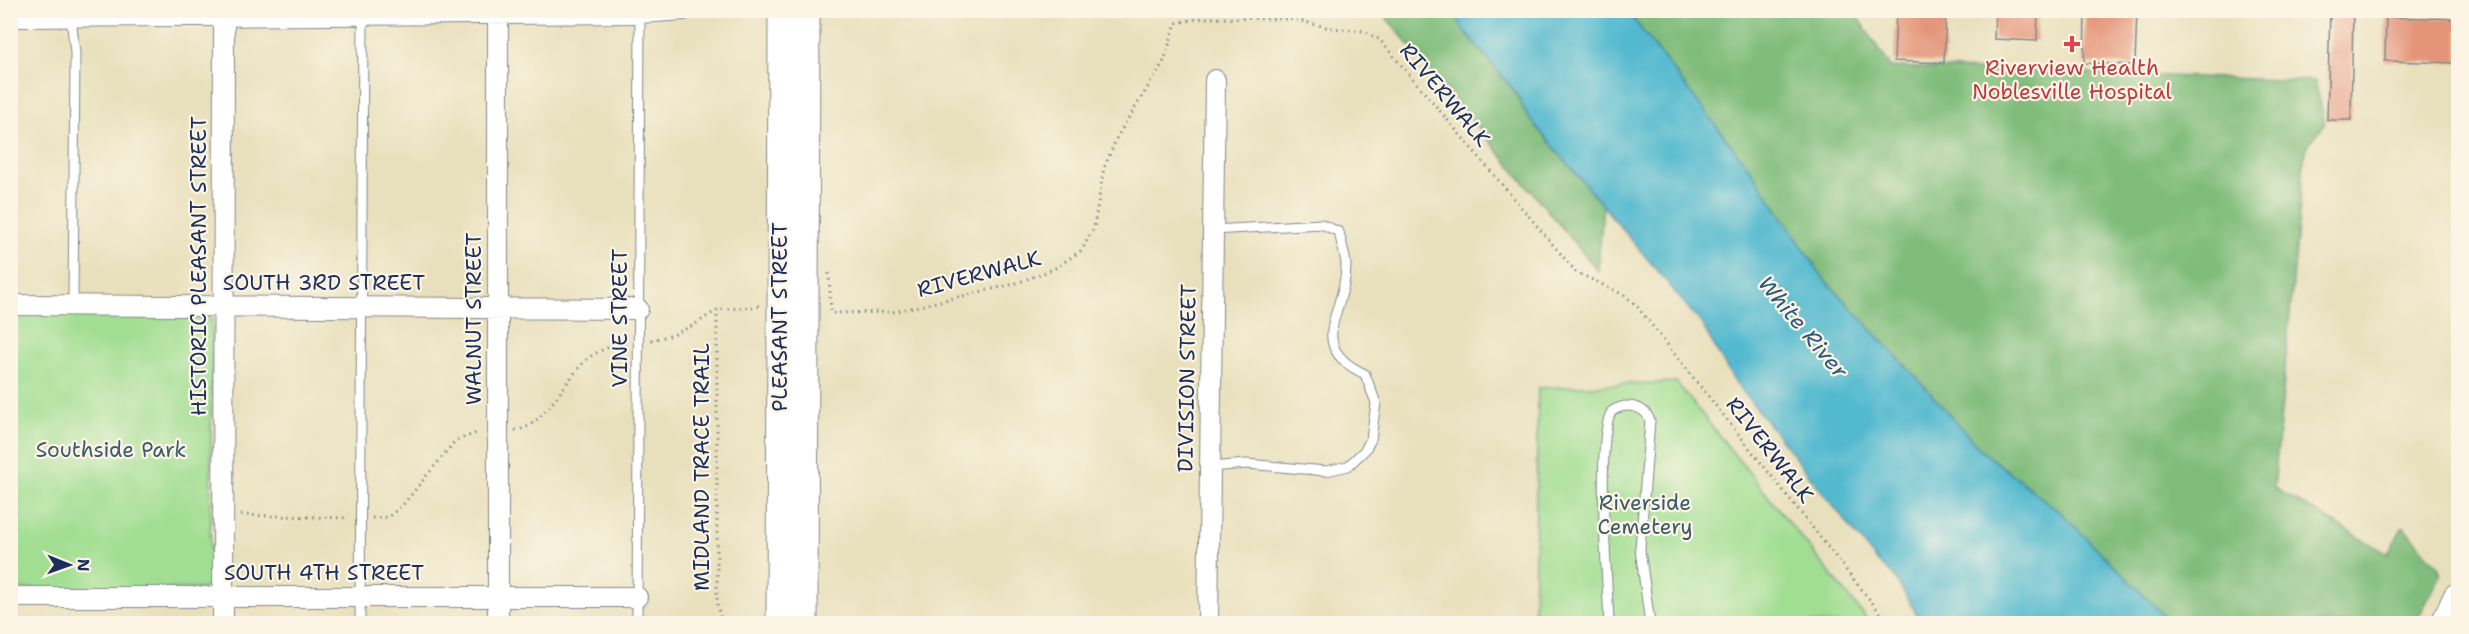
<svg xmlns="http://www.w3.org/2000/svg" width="2469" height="634" viewBox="0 0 2469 634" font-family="'Shantell Sans',sans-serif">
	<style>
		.green { fill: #a1de92; stroke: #5e8678; stroke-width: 1.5 }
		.forest { fill: #80bd7c; stroke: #4e766d; stroke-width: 1.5 }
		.water { fill: #52b9cf; stroke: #367496; stroke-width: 1.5 }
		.building { fill: #e49579 }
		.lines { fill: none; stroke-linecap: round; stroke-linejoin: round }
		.lane-casing { stroke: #82888d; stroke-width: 11 }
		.street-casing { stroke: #82888d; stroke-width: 22 }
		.secondary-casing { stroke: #82888d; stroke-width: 29 }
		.primary-casing { stroke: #82888d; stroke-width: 32 }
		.path { stroke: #82888d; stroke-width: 3; stroke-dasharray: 1.5 4.5; stroke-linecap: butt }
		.lane { stroke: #fff; stroke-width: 9 }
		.street { stroke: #fff; stroke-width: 20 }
		.secondary { stroke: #fff; stroke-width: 27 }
		.primary { stroke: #fff; stroke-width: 30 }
		.health-dot { fill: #e0444e; stroke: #fcf5e5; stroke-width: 2 }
		.labels { text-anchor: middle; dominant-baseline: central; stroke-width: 4.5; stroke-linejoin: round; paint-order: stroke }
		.health-label { font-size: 21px; fill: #be3a42; stroke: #fcf5e5 }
		.street-label { font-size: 21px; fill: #1b2f5e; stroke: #fcf5e5 }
		.park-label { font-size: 21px; fill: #3c5b6b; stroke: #fcf5e5 }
		.water-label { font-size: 22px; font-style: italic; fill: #2c5880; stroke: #fcf5e5 }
	</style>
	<rect width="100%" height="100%" fill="#fcf5e5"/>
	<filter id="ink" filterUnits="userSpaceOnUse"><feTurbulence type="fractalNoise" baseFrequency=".0167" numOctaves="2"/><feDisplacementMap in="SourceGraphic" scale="12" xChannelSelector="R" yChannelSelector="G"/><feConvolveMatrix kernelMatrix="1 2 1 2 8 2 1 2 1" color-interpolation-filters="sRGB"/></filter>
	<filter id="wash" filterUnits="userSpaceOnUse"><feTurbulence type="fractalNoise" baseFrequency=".008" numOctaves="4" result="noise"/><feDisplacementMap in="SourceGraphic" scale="24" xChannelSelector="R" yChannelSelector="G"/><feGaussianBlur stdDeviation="1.35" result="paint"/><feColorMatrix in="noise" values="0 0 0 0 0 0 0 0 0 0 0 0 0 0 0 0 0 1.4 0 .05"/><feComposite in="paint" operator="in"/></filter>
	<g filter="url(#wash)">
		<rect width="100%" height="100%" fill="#e8e0bc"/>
		<path class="green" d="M11,312H193L212,319L210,587L201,589H11Z
			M1676,382L1870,623L1534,624L1538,388Z"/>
		<path class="forest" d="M1381,11H1455L1462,28L1516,93L1527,115L1603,203L1598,271Z
			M1627,11H1853L1891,67L2315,81L2325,123L2305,149L2274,488L2388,554L2403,526L2438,567L2441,575L2415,623H2172L2062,514L1981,450L1916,377L1824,279L1752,172Z"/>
		<path class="water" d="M1455,11H1627L1752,172L1824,279L1916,377L1981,450L2062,514L2172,623H1922L1894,576L1877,561L1733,379L1701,323L1527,115L1516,93L1462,28Z"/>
		<g id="blocks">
			<path class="building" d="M1896,10H1946L1944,63L1894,61Z
				M1995,10H2038L2037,41L1994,39Z
				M2085,10H2137L2135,65L2084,63Z
				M2330,10H2353L2351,120H2327Z
				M2386,17L2458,19V63L2385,61Z"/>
		</g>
	</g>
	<g filter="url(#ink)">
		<use href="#blocks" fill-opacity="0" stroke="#82888d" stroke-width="1.5"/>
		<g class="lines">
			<defs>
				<path id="lane" d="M71,17L75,53L73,305
					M1210,467L1247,464L1326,471L1348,466L1365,450L1371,439L1376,403L1365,374C1303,345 1347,312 1346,264C1345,254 1341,242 1339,232L1321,224L1213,230
					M360,624L363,15
					M637,624L640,13
					M1609,624C1608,586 1595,435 1612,411C1625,403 1644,404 1650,421L1640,549L1650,624"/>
				<path id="street" d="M10,17L640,13L683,10
					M10,305L638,309
					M10,597H637
					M223,624L224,16
					M498,624V14
					M1208,624L1215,80"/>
				<path id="secondary" d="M780,624L782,10
					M804,624L806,10"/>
				<path id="primary" d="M2446,624L2458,598"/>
			</defs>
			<use href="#lane" class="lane-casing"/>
			<use href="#street" class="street-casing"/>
			<use href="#secondary" class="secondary-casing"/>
			<use href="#primary" class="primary-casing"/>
			<path class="path" d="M829,273L831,313L893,312L1014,284L1054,269L1082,250L1094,227L1104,168L1117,137L1164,61L1176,23L1203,18L1293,19L1330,28L1364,31L1380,40L1576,272L1624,295L1635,304L1889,624
				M717,310V604L722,624
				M651,340L673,335L694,325L717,310L760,306
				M515,430C545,429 568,372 591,356C602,349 614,345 626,343
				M241,515L348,518
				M372,518L388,517L402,506L455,441L479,432"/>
			<use href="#lane" class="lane"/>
			<use href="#street" class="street"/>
			<use href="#secondary" class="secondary"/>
			<use href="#primary" class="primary"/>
		</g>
	</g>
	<path class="health-dot" d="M2069 35h6v6h6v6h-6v6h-6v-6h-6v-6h6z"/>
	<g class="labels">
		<g class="health-label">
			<text x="2072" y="68">Riverview Health<tspan x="2072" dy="24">Noblesville Hospital</tspan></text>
		</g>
		<g class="street-label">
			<text transform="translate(1445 95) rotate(50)">RIVERWALK</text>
			<text transform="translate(199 266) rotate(-90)">HISTORIC PLEASANT STREET</text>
			<text transform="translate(979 274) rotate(-15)">RIVERWALK</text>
			<text x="324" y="283">SOUTH 3RD STREET</text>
			<text transform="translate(780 317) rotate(-90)">PLEASANT STREET</text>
			<text transform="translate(620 318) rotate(-90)">VINE STREET</text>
			<text transform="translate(474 319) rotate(-90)">WALNUT STREET</text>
			<text transform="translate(1187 378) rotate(-89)">DIVISION STREET</text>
			<text transform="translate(1770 450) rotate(52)">RIVERWALK</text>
			<text transform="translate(702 467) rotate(-90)">MIDLAND TRACE TRAIL</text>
			<text x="324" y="573">SOUTH 4TH STREET</text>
		</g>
		<g class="park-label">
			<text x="111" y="450">Southside Park</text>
			<text x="1645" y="503">Riverside<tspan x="1645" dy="24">Cemetery</tspan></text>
		</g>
		<g class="water-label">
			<text transform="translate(1803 327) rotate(50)">White River</text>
		</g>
	</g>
	<rect width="2469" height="634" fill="none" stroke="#fcf5e5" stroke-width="36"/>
	<g transform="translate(69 565) rotate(91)" stroke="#fcf5e5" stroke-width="4.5" paint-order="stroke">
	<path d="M0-4.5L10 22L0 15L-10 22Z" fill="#1b2f5e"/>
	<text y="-9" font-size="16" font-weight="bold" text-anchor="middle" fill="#1b2f5e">N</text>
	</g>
</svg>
